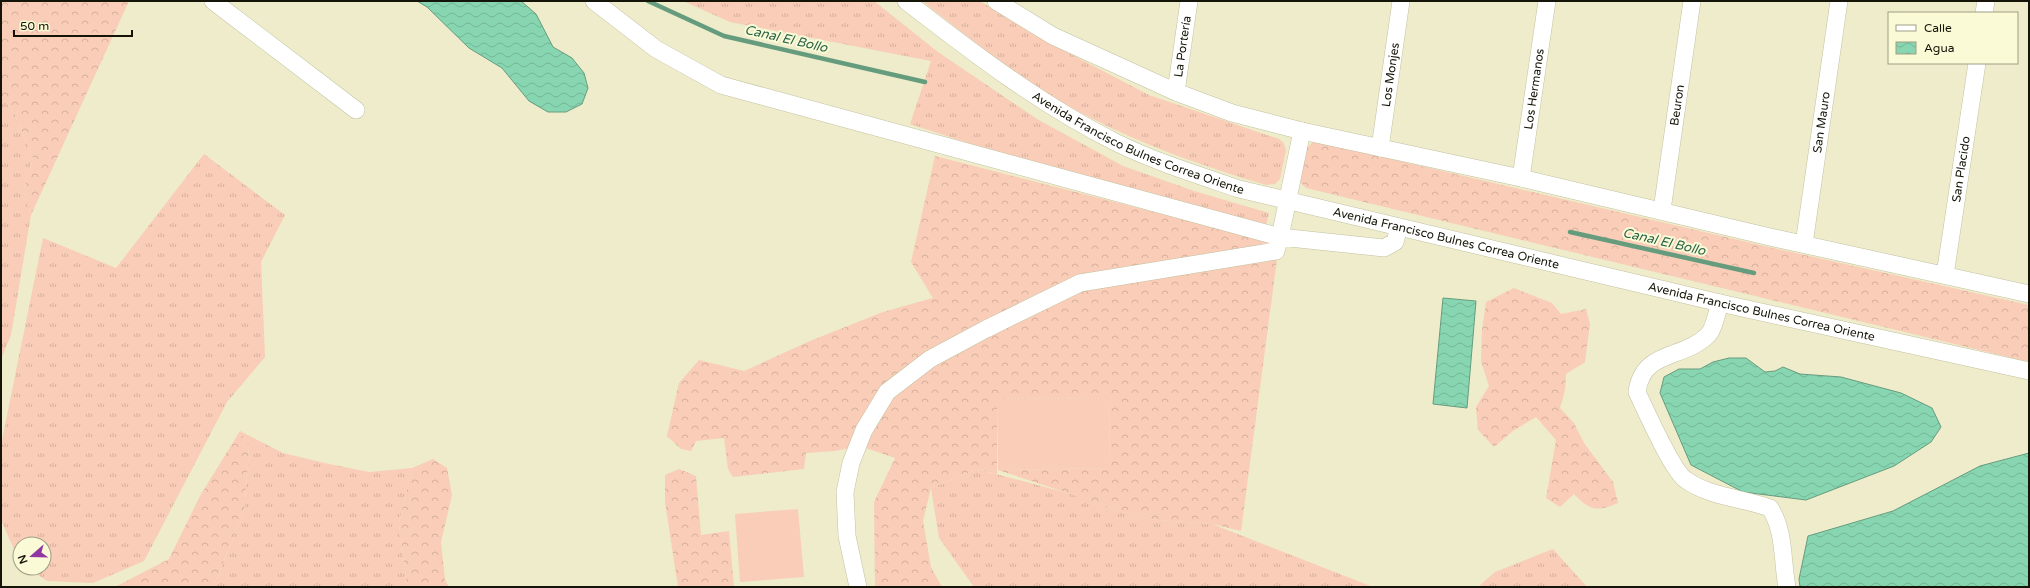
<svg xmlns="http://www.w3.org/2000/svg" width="2030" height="588" viewBox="0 0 2030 588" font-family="'Varela Round',sans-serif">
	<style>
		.grass { fill: url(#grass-tufts) }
		.forest { fill: url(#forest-crowns) }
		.garden { fill: #f9cdb7 }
		.water { fill: url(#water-waves); stroke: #669c7e }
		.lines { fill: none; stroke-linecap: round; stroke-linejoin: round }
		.stream { stroke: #669c7e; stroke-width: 4.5 }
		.minor-casing { stroke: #c3c1a1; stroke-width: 18 }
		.minor { stroke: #fff; stroke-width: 17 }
		.labels { text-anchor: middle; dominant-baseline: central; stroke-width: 4; stroke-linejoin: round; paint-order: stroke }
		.street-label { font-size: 12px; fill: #151408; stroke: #fbfad7 }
		.water-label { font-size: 13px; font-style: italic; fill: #28634a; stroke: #fbfad7 }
	</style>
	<defs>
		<pattern id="grass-tufts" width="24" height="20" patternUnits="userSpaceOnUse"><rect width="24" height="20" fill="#f9cdb7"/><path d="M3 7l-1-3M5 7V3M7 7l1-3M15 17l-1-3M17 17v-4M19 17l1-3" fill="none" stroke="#d5af9c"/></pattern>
		<pattern id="forest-crowns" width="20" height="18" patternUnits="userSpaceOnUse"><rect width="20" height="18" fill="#f9cdb7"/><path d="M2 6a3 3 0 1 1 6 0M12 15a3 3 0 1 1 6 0" fill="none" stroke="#d5af9c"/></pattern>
		<pattern id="water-waves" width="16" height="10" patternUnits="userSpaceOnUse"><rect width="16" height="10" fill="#88d6b1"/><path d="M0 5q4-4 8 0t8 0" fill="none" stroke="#74b797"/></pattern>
	</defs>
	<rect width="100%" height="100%" fill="#eeecca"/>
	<path class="grass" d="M683,1H874L938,52L1037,119L1123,166L1194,191L1269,213L1266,225L1189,215L910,124L931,61L730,22Z
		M922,1H980L1034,35L1149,95L1279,139L1283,142L1286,150L1280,179L1275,184L1266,185C1206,167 1148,147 1091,118C1030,88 976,43 922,1Z
		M1,95L15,115L33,158L24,189L31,215L11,335L1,359Z
		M204,154L285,215L261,262L265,357L227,402L144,561L93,583L47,581L28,568H44V544H20V563L1,520V445L43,238L116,268Z
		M240,431L283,453L329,464L369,472L412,468L399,523L406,579L409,587H213L244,512L249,448Z
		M977,469L1071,494L1146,519L1212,524L1373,587H974L939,538L931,488Z
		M1553,549L1587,587H1478L1495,572Z"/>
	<path class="forest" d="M1,1H129L31,215L24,189L33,158L15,115L1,95Z
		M1314,141L1760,245L2029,305V362L1306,188L1298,180L1306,149Z
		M935,156L1279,244L1241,531L1212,524L1146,519L998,470L1110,468L1109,398L997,399V474L977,469L931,488L923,521L931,567L942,587H875L874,502L895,458L860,446L835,451L806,453L804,469L733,477L728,469L724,438L696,441L691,451L681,449L667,436L679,383L699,360L744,371L810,341L883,312L933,298L911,262Z
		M1514,288L1552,303L1561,314L1586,309L1590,324L1585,362L1566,374L1565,390L1560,408L1574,423L1584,443L1613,482L1618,503C1597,512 1590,511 1574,494L1560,507L1546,498L1556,440L1536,417L1513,431L1494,447L1478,430L1476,407L1489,386L1481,361L1482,330L1486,302Z
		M240,431L249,448L244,512L213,587H115L169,559L200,496Z
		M433,459L447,468L452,495L441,542L445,580L449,587H409L406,579L399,523L412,468Z
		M679,469L696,476L701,535L729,531L734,587H678L665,502V475Z"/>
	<path class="garden" d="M1109,398L1110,468L998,470L997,399Z
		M798,509L804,577L740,582L735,514Z"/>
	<path class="water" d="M417,1H521L536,14L553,47L572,58L584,73L588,88L582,104L566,112H548L529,101L502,68L469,48L427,7Z
		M1443,298L1476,301L1467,408L1433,404Z
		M1729,358H1746L1765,372L1775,371L1783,367L1800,374L1841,377L1901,393L1932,408L1941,427L1931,442L1894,466L1806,500L1743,492L1691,465L1660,393L1664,377L1679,369H1700L1713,362Z
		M2029,453V587H1800L1799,579L1808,536L1893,511L1980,466Z"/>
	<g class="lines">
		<path class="stream" d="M648,1L724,36L925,82
			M1570,232L1754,273"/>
		<defs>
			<g id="minor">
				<path d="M213,1L356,110"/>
				<path d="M594,1L656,49L721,85L1280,237L1302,131"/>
				<path id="s1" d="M906,1C973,53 1041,105 1117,143C1156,162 1198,175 1239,189L1720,303L2029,371"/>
				<path d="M996,1L1053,36L1176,92L1232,113L1302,131L1521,178L1770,237L2029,294"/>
				<path d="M1984,13L1986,1"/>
				<path id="s2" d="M1176,92L1189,1"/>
				<path id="s3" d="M1380,148L1401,1"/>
				<path id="s4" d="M1521,178L1547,1"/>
				<path id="s5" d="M1662,210L1692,1"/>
				<path id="s6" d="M1804,244L1839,1"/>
				<path id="s7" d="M1945,275L1977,63"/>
				<path d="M1720,303C1717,312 1714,329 1708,335C1683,360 1643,349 1637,392C1645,409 1673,472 1686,480C1710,497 1743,498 1770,508C1785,531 1782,561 1787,587"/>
				<path d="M858,587L847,536L845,492L851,463L864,430L887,392L930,359L986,329L1080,283L1276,251L1280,237L1384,248L1395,242L1399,227"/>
			</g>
		</defs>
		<use href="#minor" class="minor-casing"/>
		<use href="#minor" class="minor"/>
	</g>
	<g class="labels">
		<g class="street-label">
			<text stroke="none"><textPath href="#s2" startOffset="46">La Portería</textPath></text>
			<text stroke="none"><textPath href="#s3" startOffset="74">Los Monjes</textPath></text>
			<text stroke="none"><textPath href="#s4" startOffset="90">Los Hermanos</textPath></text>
			<text stroke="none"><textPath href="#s5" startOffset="106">Beuron</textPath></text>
			<text stroke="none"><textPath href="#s6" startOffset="123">San Mauro</textPath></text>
			<text stroke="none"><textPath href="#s1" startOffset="274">Avenida Francisco Bulnes Correa Oriente</textPath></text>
			<text stroke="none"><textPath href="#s7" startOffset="107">San Placido</textPath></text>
			<text stroke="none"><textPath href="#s1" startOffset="598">Avenida Francisco Bulnes Correa Oriente</textPath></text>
			<text stroke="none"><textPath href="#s1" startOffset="922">Avenida Francisco Bulnes Correa Oriente</textPath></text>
		</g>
		<g class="water-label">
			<text transform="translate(786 39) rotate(13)">Canal El Bollo</text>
			<text transform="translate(1664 242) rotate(13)">Canal El Bollo</text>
		</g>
	</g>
	<rect width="2030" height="588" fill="none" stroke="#151408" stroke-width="4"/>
	<rect x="1888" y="12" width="130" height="52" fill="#fbfad7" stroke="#9f9e84"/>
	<rect x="1896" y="25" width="20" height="6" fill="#ffffff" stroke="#9f9e84"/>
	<text x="1924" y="32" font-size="12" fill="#151408">Calle</text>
	<rect x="1896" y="42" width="20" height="12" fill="url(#water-waves)" stroke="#9f9e84"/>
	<text x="1924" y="52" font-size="12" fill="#151408">Agua</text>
	<g transform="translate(32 556) rotate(250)"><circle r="19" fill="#fbfad7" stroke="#9f9e84"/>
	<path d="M0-3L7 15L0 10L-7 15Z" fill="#9037a4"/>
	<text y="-6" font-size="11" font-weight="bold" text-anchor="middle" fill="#151408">N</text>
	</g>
	<path d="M14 30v6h118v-6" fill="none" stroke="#151408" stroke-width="2"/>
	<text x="20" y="30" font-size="12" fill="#151408" stroke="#fbfad7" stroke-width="3" paint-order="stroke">50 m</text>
</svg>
